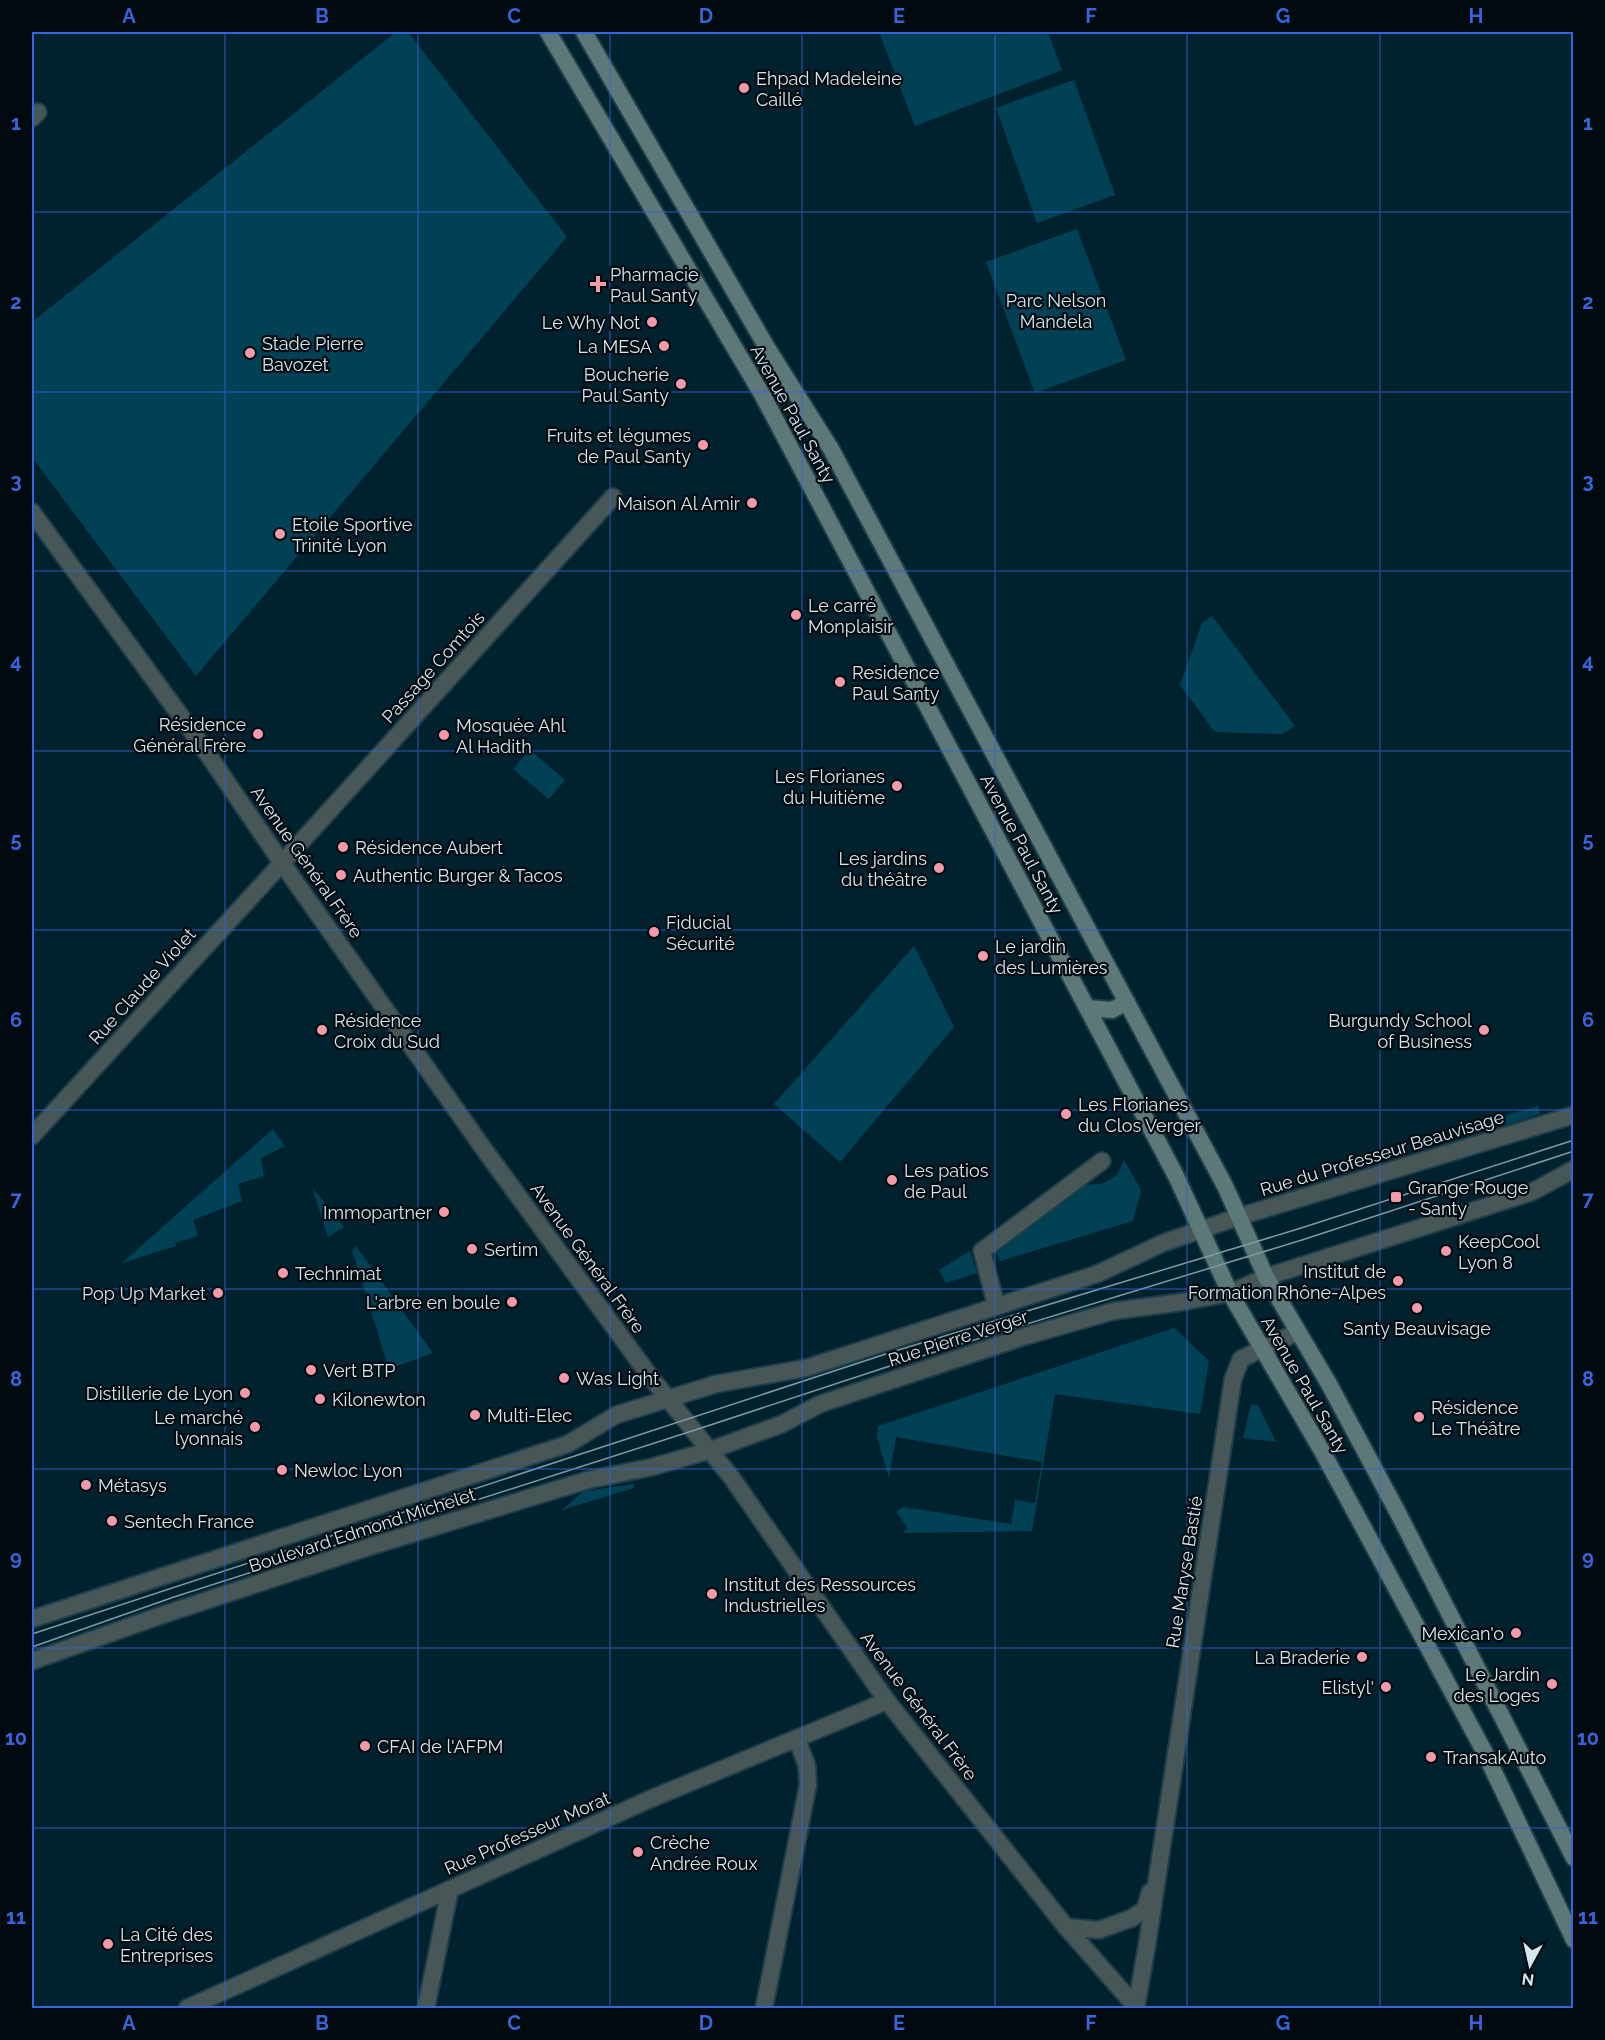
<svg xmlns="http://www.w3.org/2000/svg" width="1605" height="2040" viewBox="0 0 1605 2040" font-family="Raleway,sans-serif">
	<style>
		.green { fill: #014155 }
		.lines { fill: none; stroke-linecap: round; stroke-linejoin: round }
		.minor-casing { stroke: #1e3e49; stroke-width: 20 }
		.tertiary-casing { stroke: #1e3e49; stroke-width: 20 }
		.secondary-casing { stroke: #1e3e49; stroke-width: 20 }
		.minor { stroke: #475758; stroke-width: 16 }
		.tertiary { stroke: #475758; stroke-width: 16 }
		.secondary { stroke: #5d7878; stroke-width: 16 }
		.tram { stroke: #8099a2; stroke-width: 1.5 }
		.grid { fill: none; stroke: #3865db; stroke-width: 1.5; stroke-opacity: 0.55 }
		.poi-dot { fill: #f39aaa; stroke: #010a0f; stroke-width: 2 }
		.labels { text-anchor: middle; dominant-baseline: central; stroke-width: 4.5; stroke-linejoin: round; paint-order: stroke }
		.poi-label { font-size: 18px; fill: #d4e7ef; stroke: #010a0f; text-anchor: start }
		.park-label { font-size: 18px; fill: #cde6f1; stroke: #010a0f }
		.street-label { font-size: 18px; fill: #d4e7ef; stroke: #010a0f }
		.neatline { fill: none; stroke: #3865db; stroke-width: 2 }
		.grid-label { font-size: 20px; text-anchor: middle; font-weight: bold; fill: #3865db }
	</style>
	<rect width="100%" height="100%" fill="#00222e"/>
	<path class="green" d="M396,32H408L567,237L196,676L32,457V322Z
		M879,32H1048L1062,70L915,126Z
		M1074,80L1115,195L1037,223L996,108Z
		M1077,229L1126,360L1035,393L986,262Z
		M1212,616L1295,726L1282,734L1215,732L1180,685L1202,623Z
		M530,750L565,780L549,799L513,769Z
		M914,946L954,1027L840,1162L774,1104Z
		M1538,1106L1540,1114L1505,1125L1502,1116Z
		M273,1129L285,1146L261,1158L264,1176L238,1184L242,1201L193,1220L198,1236L175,1243L176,1246L122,1263Z
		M1124,1160L1141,1190L1133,1221L1000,1261L995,1249L1085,1185L1104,1183L1117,1175Z
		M312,1187L344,1227L328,1237Z
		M356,1246L433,1353L389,1369L352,1250Z
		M970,1251L977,1273L946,1283L939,1270Z
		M1174,1328L1209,1361L1200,1414L1055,1394L1032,1531L902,1533L908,1528L896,1512L903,1507L1011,1524L1015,1500L1035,1503L1042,1462L896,1437L889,1478L877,1437L878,1426Z
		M1251,1404L1258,1406L1276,1442L1243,1438Z
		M634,1484V1488L562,1510L584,1491Z"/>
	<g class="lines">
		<defs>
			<path id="minor" d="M32,118L38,112
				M32,1136L282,863L613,497
				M996,1305L982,1251L1102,1161
				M1066,1927L1099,1930L1132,1918L1145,1909L1150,1892
				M187,2008L648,1800L887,1701
				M426,2008L450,1889
				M764,2008L808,1785L807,1766L797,1739
				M1136,2008L1147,1945L1233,1379L1241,1359L1297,1332"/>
			<path id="tertiary" d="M32,512L196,737L282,863L481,1145L652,1379L732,1478L887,1701L1066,1927L1137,2008
				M32,1619L568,1444L616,1415L716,1384L806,1368L1097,1274L1163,1243L1238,1217L1574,1115
				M32,1661L162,1615L375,1545L588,1480L652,1467L708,1451L782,1424L820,1404L1026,1336L1114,1311L1182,1302L1230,1293L1266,1277L1532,1192L1574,1169"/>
			<path id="secondary" d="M548,32L763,396L1176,1176L1230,1293L1322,1451L1484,1751L1574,1940
				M584,32L766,346L831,449L1225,1186L1266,1277L1329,1384L1397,1511L1574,1858
				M1087,1008L1112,1010L1127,1002"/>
		</defs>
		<use href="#minor" class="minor-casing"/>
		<use href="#tertiary" class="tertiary-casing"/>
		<use href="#secondary" class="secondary-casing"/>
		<use href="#minor" class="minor"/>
		<use href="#tertiary" class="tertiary"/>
		<use href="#secondary" class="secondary"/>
		<path class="tram" d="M32,1634L895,1351L1298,1229L1574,1140
			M32,1647L174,1597L692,1431L899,1363L1302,1240L1574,1151"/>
	</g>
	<path class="grid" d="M225,32V2008M418,32V2008M610,32V2008M802,32V2008M995,32V2008M1187,32V2008M1380,32V2008M32,212H1574M32,392H1574M32,571H1574M32,751H1574M32,930H1574M32,1110H1574M32,1289H1574M32,1469H1574M32,1648H1574M32,1828H1574"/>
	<g class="poi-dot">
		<circle cx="744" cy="88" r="6"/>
		<path d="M595 275h6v6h6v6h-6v6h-6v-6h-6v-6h6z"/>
		<circle cx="652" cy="322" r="6"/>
		<circle cx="664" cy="346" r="6"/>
		<circle cx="250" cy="353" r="6"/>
		<circle cx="681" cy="384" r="6"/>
		<circle cx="703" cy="445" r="6"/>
		<circle cx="752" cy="503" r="6"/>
		<circle cx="280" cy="534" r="6"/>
		<circle cx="796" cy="615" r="6"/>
		<circle cx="840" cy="682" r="6"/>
		<circle cx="258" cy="734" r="6"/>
		<circle cx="444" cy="735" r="6"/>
		<circle cx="897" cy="786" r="6"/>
		<circle cx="343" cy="847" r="6"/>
		<circle cx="939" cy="868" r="6"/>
		<circle cx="341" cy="875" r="6"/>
		<circle cx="654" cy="932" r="6"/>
		<circle cx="983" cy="956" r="6"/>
		<circle cx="322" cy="1030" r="6"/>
		<circle cx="1484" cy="1030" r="6"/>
		<circle cx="1066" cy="1114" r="6"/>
		<circle cx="892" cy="1180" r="6"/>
		<rect x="1390" y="1191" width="12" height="12" rx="3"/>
		<circle cx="444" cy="1212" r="6"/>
		<circle cx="472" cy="1249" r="6"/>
		<circle cx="1446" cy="1251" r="6"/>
		<circle cx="283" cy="1273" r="6"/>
		<circle cx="1398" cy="1281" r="6"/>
		<circle cx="218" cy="1293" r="6"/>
		<circle cx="512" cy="1302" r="6"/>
		<circle cx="1417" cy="1308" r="6"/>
		<circle cx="311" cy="1370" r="6"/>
		<circle cx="564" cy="1378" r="6"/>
		<circle cx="245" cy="1393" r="6"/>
		<circle cx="320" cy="1399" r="6"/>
		<circle cx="475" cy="1415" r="6"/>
		<circle cx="1419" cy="1417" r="6"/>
		<circle cx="255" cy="1427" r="6"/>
		<circle cx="282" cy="1470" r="6"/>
		<circle cx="86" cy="1485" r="6"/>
		<circle cx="112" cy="1521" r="6"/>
		<circle cx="712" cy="1594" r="6"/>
		<circle cx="1516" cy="1633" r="6"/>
		<circle cx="1362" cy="1657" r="6"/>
		<circle cx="1552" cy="1684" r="6"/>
		<circle cx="1386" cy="1687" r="6"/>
		<circle cx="365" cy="1746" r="6"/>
		<circle cx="1431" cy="1757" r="6"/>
		<circle cx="638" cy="1852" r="6"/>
		<circle cx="108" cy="1944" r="6"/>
	</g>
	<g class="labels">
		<g class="poi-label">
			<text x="756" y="78">Ehpad Madeleine<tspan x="756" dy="21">Caillé</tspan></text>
			<text x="610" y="274">Pharmacie<tspan x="610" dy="21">Paul Santy</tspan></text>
			<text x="640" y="322" text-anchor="end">Le Why Not</text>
			<text x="262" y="343">Stade Pierre<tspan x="262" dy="21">Bavozet</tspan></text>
			<text x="652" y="346" text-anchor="end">La MESA</text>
			<text x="669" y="374" text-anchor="end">Boucherie<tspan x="669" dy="21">Paul Santy</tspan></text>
			<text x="691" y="435" text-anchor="end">Fruits et légumes<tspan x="691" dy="21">de Paul Santy</tspan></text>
			<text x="740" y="503" text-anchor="end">Maison Al Amir</text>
			<text x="292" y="524">Etoile Sportive<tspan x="292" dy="21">Trinité Lyon</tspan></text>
			<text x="808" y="605">Le carré<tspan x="808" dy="21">Monplaisir</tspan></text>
			<text x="852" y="672">Residence<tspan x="852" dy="21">Paul Santy</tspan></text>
			<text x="246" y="724" text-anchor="end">Résidence<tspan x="246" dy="21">Général Frère</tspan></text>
			<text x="456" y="725">Mosquée Ahl<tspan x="456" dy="21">Al Hadith</tspan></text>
			<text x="885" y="776" text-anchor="end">Les Florianes<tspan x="885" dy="21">du Huitième</tspan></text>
			<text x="355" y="847">Résidence Aubert</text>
			<text x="927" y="858" text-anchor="end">Les jardins<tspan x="927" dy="21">du théâtre</tspan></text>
			<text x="353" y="875">Authentic Burger &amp; Tacos</text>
			<text x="666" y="922">Fiducial<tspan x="666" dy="21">Sécurité</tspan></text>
			<text x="995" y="946">Le jardin<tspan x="995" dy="21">des Lumières</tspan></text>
			<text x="334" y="1020">Résidence<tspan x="334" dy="21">Croix du Sud</tspan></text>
			<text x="1472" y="1020" text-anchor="end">Burgundy School<tspan x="1472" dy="21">of Business</tspan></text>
			<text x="1078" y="1104">Les Florianes<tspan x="1078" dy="21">du Clos Verger</tspan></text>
			<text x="904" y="1170">Les patios<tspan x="904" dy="21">de Paul</tspan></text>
			<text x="1408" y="1187">Grange Rouge<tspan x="1408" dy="21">- Santy</tspan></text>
			<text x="432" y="1212" text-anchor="end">Immopartner</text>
			<text x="1458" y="1241">KeepCool<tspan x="1458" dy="21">Lyon 8</tspan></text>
			<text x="484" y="1249">Sertim</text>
			<text x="1386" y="1271" text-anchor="end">Institut de<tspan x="1386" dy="21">Formation Rhône-Alpes</tspan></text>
			<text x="295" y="1273">Technimat</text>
			<text x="206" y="1293" text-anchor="end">Pop Up Market</text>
			<text x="500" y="1302" text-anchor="end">L'arbre en boule</text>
			<text x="1417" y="1328" text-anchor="middle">Santy Beauvisage</text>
			<text x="323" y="1370">Vert BTP</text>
			<text x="576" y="1378">Was Light</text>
			<text x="233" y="1393" text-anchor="end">Distillerie de Lyon</text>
			<text x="332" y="1399">Kilonewton</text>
			<text x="1431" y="1407">Résidence<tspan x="1431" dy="21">Le Théâtre</tspan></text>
			<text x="487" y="1415">Multi-Elec</text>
			<text x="243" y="1417" text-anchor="end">Le marché<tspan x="243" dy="21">lyonnais</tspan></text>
			<text x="294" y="1470">Newloc Lyon</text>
			<text x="98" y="1485">Métasys</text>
			<text x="124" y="1521">Sentech France</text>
			<text x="724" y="1584">Institut des Ressources<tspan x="724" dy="21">Industrielles</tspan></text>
			<text x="1504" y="1633" text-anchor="end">Mexican'o</text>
			<text x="1350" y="1657" text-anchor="end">La Braderie</text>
			<text x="1540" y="1674" text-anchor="end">Le Jardin<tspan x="1540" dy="21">des Loges</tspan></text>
			<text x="1374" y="1687" text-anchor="end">Elistyl'</text>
			<text x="377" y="1746">CFAI de l'AFPM</text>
			<text x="1443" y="1757">TransakAuto</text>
			<text x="650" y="1842">Crèche<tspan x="650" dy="21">Andrée Roux</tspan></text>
			<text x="120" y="1934">La Cité des<tspan x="120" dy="21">Entreprises</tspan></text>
		</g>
		<g class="park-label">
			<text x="1056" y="300">Parc Nelson<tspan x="1056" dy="21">Mandela</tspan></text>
		</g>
		<g class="street-label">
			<text transform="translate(793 414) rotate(61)">Avenue Paul Santy</text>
			<text transform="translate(433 667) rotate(-48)">Passage Comtois</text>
			<text transform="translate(1022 844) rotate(62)">Avenue Paul Santy</text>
			<text transform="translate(307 862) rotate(55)">Avenue Général Frère</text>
			<text transform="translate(142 986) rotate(-48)">Rue Claude Violet</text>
			<text transform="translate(1382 1153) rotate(-17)">Rue du Professeur Beauvisage</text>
			<text transform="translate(588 1258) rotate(54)">Avenue Général Frère</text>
			<text transform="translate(958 1338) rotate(-18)">Rue Pierre Verger</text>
			<text transform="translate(1305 1385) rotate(60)">Avenue Paul Santy</text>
			<text transform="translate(362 1530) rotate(-18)">Boulevard Edmond Michelet</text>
			<text transform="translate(1184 1572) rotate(-81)">Rue Maryse Bastié</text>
			<text transform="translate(919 1706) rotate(53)">Avenue Général Frère</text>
			<text transform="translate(527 1833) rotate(-24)">Rue Professeur Morat</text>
		</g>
	</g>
	<rect width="1605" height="2040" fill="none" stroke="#010a0f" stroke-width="66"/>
	<g transform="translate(1530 1965) rotate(188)" stroke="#010a0f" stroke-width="4.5" paint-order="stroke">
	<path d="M0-4.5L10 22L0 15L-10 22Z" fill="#d4e7ef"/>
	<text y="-9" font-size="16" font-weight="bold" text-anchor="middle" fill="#d4e7ef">N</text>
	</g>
	<rect x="33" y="33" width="1539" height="1974" class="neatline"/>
	<g class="grid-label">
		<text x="129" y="23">A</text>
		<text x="322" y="23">B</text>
		<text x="514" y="23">C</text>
		<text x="706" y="23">D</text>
		<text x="899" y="23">E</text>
		<text x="1091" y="23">F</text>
		<text x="1283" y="23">G</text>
		<text x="1476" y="23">H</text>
		<text x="16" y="130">1</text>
		<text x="1588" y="130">1</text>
		<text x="16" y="309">2</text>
		<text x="1588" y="309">2</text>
		<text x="16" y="488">3</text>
		<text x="1588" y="488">3</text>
		<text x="16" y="668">4</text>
		<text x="1588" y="668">4</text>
		<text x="16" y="847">5</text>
		<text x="1588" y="847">5</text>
		<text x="16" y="1027">6</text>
		<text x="1588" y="1027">6</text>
		<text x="16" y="1206">7</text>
		<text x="1588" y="1206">7</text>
		<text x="16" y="1386">8</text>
		<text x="1588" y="1386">8</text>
		<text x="16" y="1565">9</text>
		<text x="1588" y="1565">9</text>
		<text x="16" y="1745">10</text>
		<text x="1588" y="1745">10</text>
		<text x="16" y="1924">11</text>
		<text x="1588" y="1924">11</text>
		<text x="129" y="2030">A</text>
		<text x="322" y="2030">B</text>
		<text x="514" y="2030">C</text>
		<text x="706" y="2030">D</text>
		<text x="899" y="2030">E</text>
		<text x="1091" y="2030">F</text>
		<text x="1283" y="2030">G</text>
		<text x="1476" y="2030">H</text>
	</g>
</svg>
